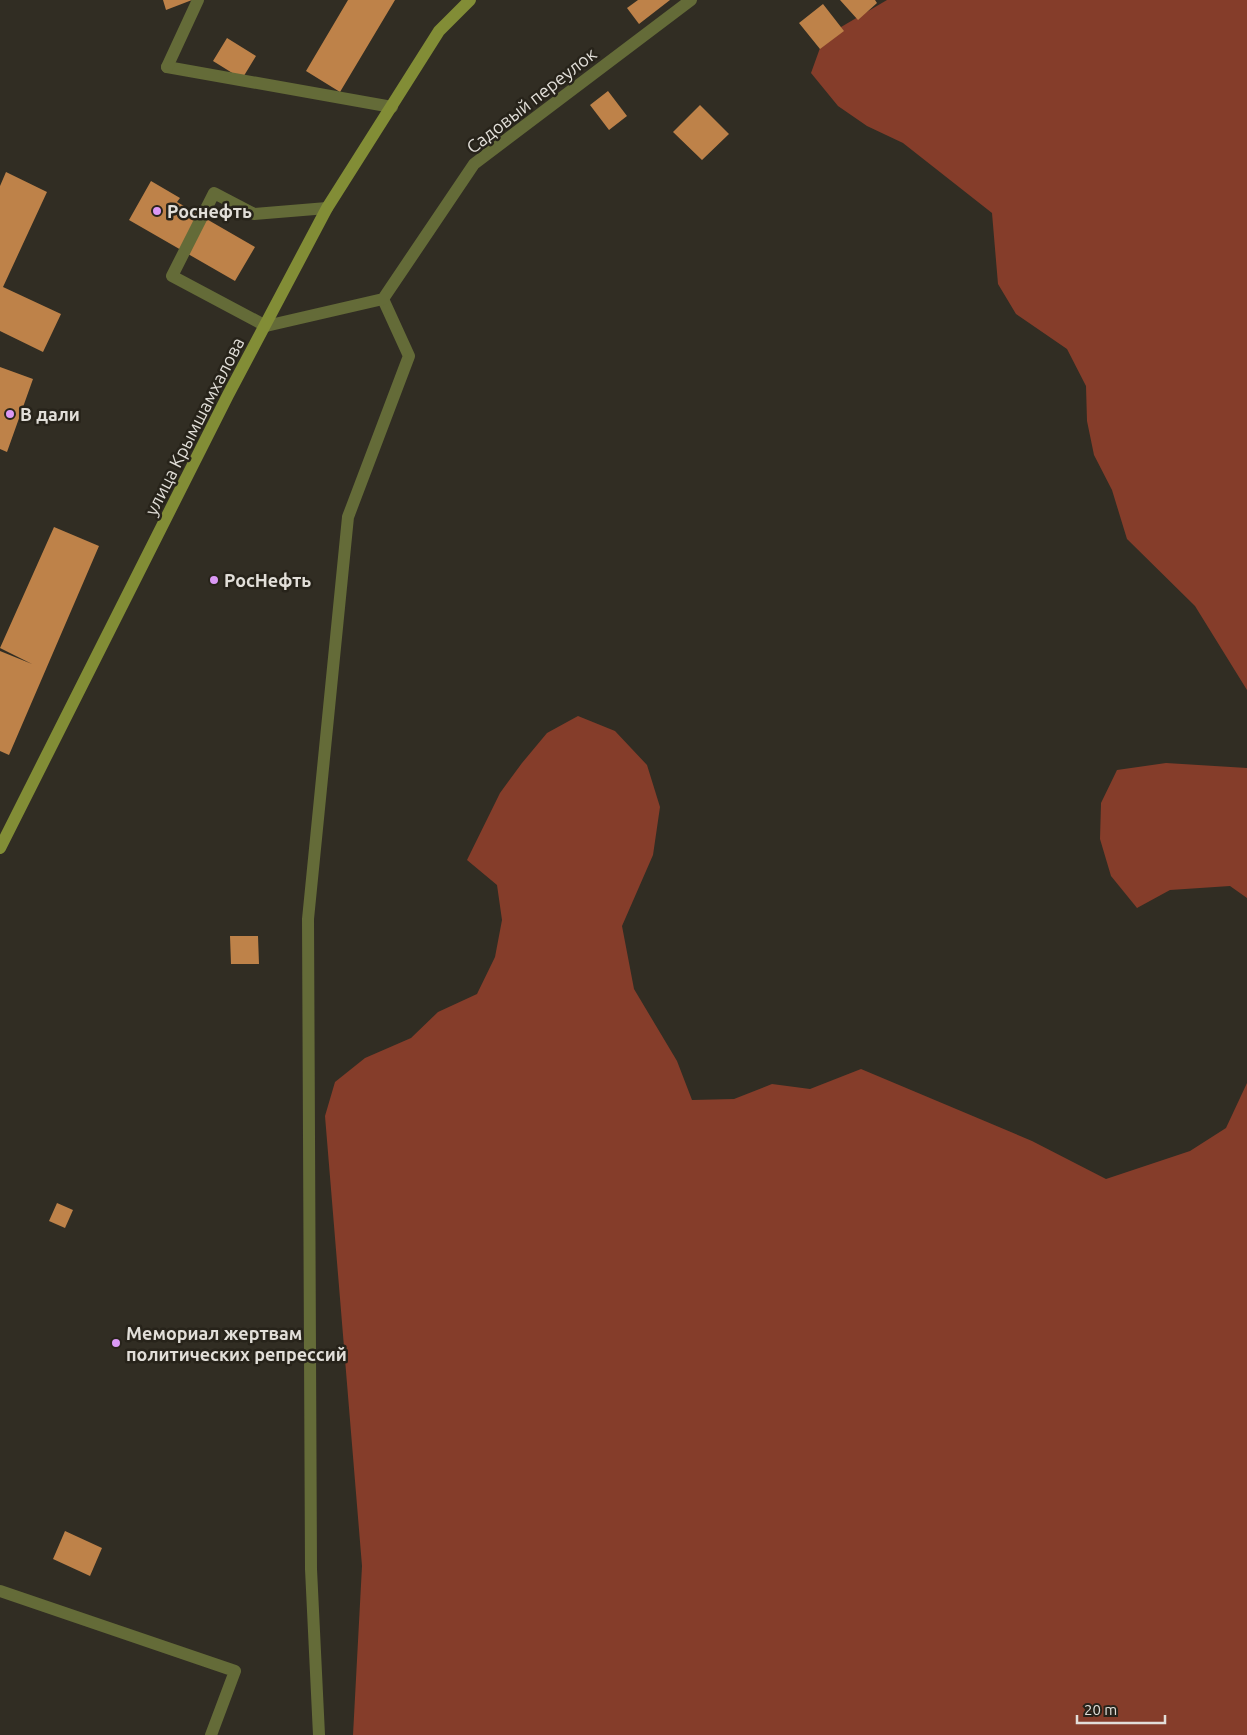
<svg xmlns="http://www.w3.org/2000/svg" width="1247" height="1735" viewBox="0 0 1247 1735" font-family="Ubuntu,sans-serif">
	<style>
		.forest { fill: #853d2a }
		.building { fill: #be8249 }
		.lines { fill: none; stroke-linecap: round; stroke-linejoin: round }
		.lane { stroke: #646b38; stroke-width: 12 }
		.street { stroke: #646b38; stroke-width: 12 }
		.secondary { stroke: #828d36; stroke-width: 12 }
		.poi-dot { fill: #db99f5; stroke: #27231a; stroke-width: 2 }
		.labels { text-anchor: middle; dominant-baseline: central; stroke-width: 5; stroke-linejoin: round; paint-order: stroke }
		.street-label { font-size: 18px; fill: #e2dfd9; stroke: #27231a }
		.poi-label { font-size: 18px; font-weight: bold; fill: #e2dfd9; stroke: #27231a; text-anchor: start }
	</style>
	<rect width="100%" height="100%" fill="#312d23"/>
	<path class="forest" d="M887,0H1247V690L1195,606L1127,539L1112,490L1094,455L1087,421L1086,386L1067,349L1016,314L998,284L992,213L903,143L867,126L838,106L811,73L824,37Z
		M578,716L615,731L647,765L660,807L653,855L622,926L634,989L677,1061L692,1100L734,1099L772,1084L810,1089L861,1069L1032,1141L1106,1179L1190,1151L1226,1128L1247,1083V1735H353L362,1566L325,1116L335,1082L365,1058L411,1038L438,1012L477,994L495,957L502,920L497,885L467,860L500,793L522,763L547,733Z
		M1166,763L1247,768V898L1230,886L1170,890L1137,908L1111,876L1100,839L1101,803L1117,770Z"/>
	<path class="building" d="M163,0H192L166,10Z
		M348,0H395L340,92L306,71Z
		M638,0H670L639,24L627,8Z
		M840,0H875L877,3L858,20Z
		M823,4L844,31L820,49L799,23Z
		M227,38L256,56L242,79L213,61Z
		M608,91L627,116L609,130L590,105Z
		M700,105L729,134L702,160L673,132Z
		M6,172L47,192L3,287L61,314L43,352L0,331V186Z
		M151,181L180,198L177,202L255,247L235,281L129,220Z
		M0,367L33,379L7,452L0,449Z
		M54,527L99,546L9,755L0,751V651L32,664L0,648Z
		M230,936H258L259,964H231Z
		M57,1203L73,1210L65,1228L49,1221Z
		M65,1531L102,1548L90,1576L53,1559Z"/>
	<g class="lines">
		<path class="lane" d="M167,67L392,107
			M266,326L172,276L214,193L254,214L327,208
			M0,1591L235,1671L211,1735
			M319,1735L311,1569L308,919L348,517L409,356L383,299"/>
		<path class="street" d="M167,67L198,0
			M266,326L383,299L474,164L691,0"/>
		<path class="secondary" d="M0,848L228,395L327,208L439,31L470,0"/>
	</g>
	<g class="poi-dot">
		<circle cx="157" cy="211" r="5"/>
		<circle cx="10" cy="414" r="5"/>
		<circle cx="214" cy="580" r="5"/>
		<circle cx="116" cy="1343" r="5"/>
	</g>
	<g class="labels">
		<g class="street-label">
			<text transform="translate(531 100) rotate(-38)">Садовый переулок</text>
			<text transform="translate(194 426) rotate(-63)">улица Крымшамхалова</text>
		</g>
		<g class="poi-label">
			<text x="167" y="211">Роснефть</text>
			<text x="20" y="414">В дали</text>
			<text x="224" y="580">РосНефть</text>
			<text x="126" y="1333">Мемориал жертвам<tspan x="126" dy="21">политических репрессий</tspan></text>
		</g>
	</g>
	<path d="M1077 1715v8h88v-8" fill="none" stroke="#e2dfd9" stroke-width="2.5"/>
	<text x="1084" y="1715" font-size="15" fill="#e2dfd9" stroke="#27231a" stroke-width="4" paint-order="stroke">20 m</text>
</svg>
